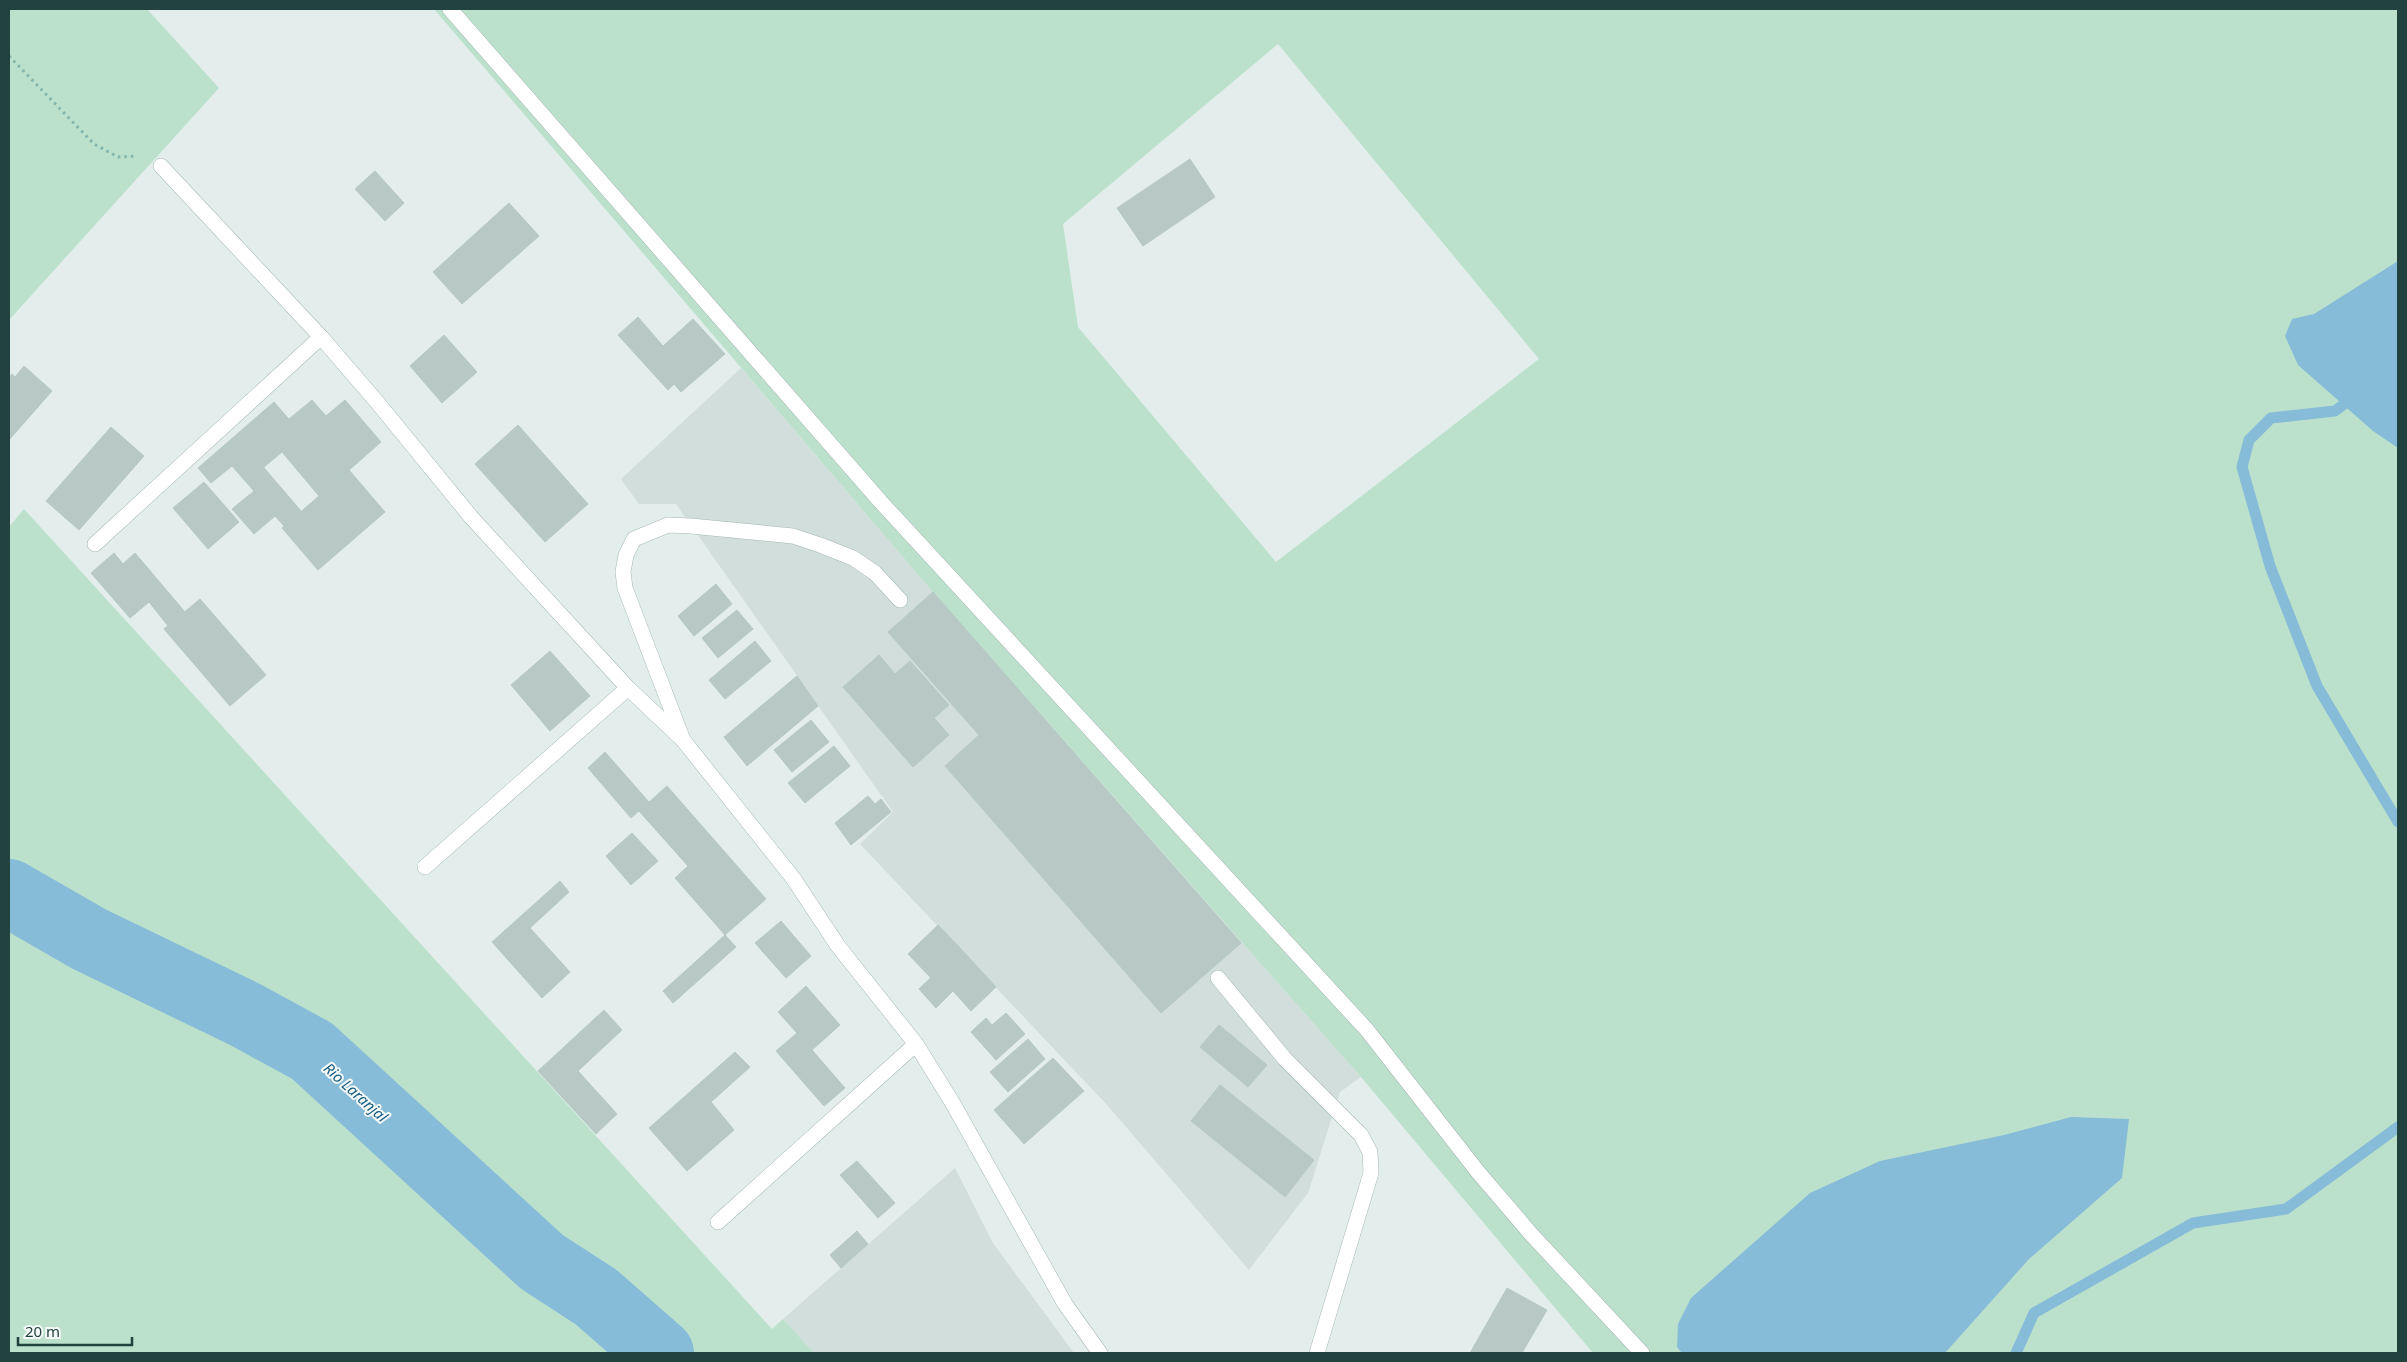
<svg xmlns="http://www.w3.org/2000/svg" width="2407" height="1362" viewBox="0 0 2407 1362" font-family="'Noto Sans',sans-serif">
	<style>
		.built { fill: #d1dedb }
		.green { fill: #bbe1cc; fill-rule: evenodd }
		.water { fill: #87bcd8 }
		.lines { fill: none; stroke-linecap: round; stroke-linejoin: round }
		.stream { stroke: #87bcd8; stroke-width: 11 }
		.river { stroke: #87bcd8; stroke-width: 68 }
		.building { fill: #b8c9c5; stroke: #b5c9c4 }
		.service-casing { stroke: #a5b7b5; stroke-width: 16 }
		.minor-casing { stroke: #a5b7b5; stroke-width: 16 }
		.path { stroke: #81b5ae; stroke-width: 3; stroke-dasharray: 2.5 4; stroke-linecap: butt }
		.service { stroke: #fff; stroke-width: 15 }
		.minor { stroke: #fff; stroke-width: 15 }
		.labels { text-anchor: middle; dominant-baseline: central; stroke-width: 4; stroke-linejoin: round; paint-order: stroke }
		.water-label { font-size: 15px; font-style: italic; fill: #155c83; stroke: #f5faf8 }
	</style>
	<rect width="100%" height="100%" fill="#e3eeec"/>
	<path class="built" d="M741,368L933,592L1361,1077L1340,1092L1308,1193L1249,1270L1108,1106L860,844L893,812L676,504H639L621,479Z
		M955,1168L993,1243L1074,1353H814L783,1319Z"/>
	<path class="green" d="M9,9H147L219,88L9,320Z
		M434,9H2398V1353H1593L1361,1077L933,592ZM1278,44L1539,359L1276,562L1078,327L1063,224Z
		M24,509L772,1329L783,1319L814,1353H9V527Z"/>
	<path class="water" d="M2398,261V448L2373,431L2298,365L2285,336L2292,319L2314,314Z
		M2071,1117L2129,1119L2122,1178L2029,1259L1945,1353H1682L1677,1347L1678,1324L1691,1298L1810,1193L1880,1161L2004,1135Z"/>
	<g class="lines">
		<path class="stream" d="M2356,395L2335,411L2271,418L2249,440L2242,467L2270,566L2317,686L2398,822
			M2016,1353L2034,1313L2193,1223L2286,1209L2398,1127"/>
		<path class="river" d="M9,893L89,939L246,1015L312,1051L542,1262L596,1297L660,1353"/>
	</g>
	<path class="building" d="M1190,159L1215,197L1143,246L1117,208Z
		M375,171L404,203L385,221L355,189Z
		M509,203L539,236L462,304L433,272Z
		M638,317L663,346L693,319L725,354L681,392L674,384L668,390L618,335Z
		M444,335L477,372L442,403L410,366Z
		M24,366L52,391L9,440V378L12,374L15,377Z
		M312,400L326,416L345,400L381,442L340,478L289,419Z
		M274,402L340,478L319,496L282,452L264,467L236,435Z
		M518,425L588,504L545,542L475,464Z
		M111,427L144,456L79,530L46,501Z
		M236,435L301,511L284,526L275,516L254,534L232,509L254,491L232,466L211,483L198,468Z
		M349,470L385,512L318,570L282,528Z
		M204,482L239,522L208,549L173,508Z
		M114,553L123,564L135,553L185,612L168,626L149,602L130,618L91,573Z
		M716,584L732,604L694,636L678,616Z
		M933,592L1241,943L1161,1013L945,766L979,735L888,632Z
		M200,599L266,675L230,706L164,629Z
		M737,610L753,629L718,658L702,638Z
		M755,641L771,661L725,699L709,680Z
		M550,651L590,696L550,731L511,685Z
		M879,655L895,674L910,661L949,705L934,718L949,735L913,767L843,687Z
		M797,676L818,706L747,766L724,737Z
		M811,720L829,742L792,772L774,750Z
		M834,746L850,766L805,803L788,783Z
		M605,752L649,802L631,818L588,768Z
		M667,786L766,899L725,935L675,878L688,866L639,811Z
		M868,796L875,804L881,799L891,812L851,845L835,823Z
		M632,833L658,861L631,885L606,856Z
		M560,881L569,892L530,928L570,972L542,998L492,942Z
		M781,921L811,956L786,978L755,943Z
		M938,925L961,949L931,978L908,954Z
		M725,935L736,947L673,1003L663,991Z
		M961,949L996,987L971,1011L953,991L936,1008L919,989Z
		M806,986L840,1025L812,1050L845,1088L824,1106L776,1051L797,1033L778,1012Z
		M604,1010L622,1030L578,1071L617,1114L596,1134L538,1071Z
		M1006,1013L1025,1034L996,1060L971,1032L986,1018L992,1025Z
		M1219,1025L1267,1065L1248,1087L1200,1047Z
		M1028,1039L1045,1059L1008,1092L990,1072Z
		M735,1052L750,1067L711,1102L734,1130L687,1171L649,1128Z
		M1053,1058L1084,1091L1024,1144L994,1110Z
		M1220,1085L1314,1160L1285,1197L1191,1121Z
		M857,1161L895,1203L878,1218L840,1175Z
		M857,1231L868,1244L841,1268L830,1255Z
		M1507,1288L1547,1310L1522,1353H1470Z"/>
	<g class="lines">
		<defs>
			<path id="service" d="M95,544L321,337
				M683,740L625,588L623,572L626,555L634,539L668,525L691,526L793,536L820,545L853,558L875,573L900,600
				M425,867L628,688
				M1218,978L1285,1059L1361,1135L1370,1152L1371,1173L1317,1353
				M718,1222L916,1044"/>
			<path id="minor" d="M450,9L880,501L1367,1030L1478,1172L1531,1234L1642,1353
				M161,166L321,337L377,402L471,517L628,688L683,740L793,878L838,946L916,1044L952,1102L1065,1304L1100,1353"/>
		</defs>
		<use href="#service" class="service-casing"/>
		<use href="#minor" class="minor-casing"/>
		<path class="path" d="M9,56L94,144L118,157L136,156"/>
		<use href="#service" class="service"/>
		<use href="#minor" class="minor"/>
	</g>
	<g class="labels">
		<g class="water-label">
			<text transform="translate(356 1092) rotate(42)">Rio Laranjal</text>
		</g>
	</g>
	<rect width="2407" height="1362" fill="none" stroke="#21423f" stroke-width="20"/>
	<path d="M18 1337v8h114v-8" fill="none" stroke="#21423f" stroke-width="2.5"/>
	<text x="25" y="1337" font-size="15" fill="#21423f" stroke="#f5faf8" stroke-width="4" paint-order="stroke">20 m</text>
</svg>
